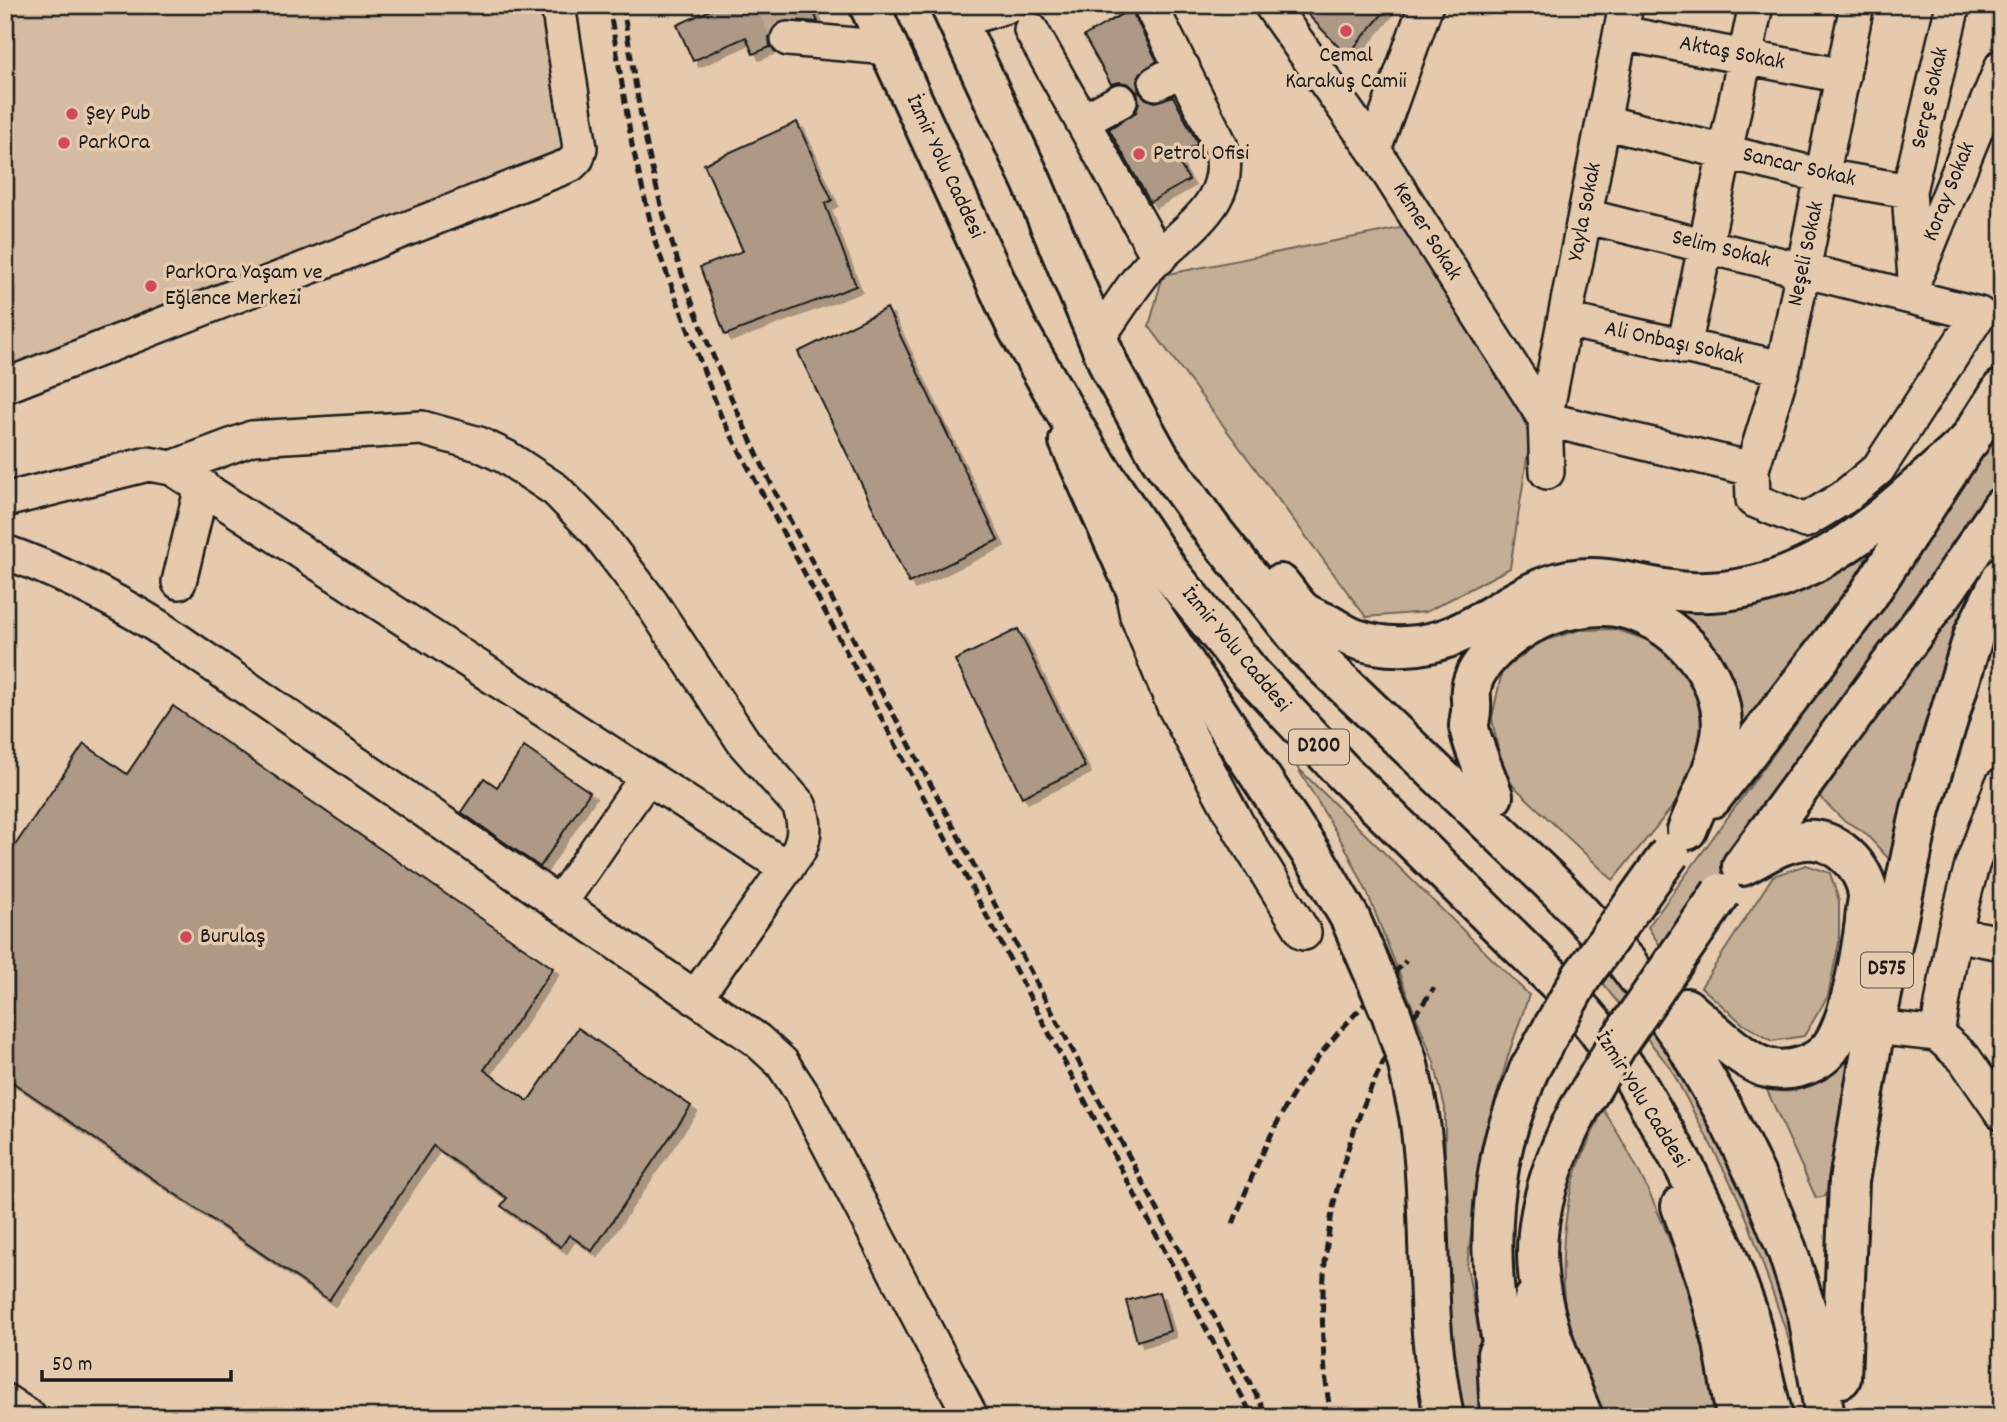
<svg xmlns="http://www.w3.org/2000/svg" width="2007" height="1422" viewBox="0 0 2007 1422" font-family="Dekko,sans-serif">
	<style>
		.built { fill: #d4bba1 }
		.green { fill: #c4ae95; stroke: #706558; stroke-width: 2 }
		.building { fill: #ad9985; stroke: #1c1c1c; stroke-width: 2; filter: url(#shadow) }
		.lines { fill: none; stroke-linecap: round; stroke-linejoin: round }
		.minor-tunnel { stroke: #bda790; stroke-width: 33; stroke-dasharray: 33 17; stroke-linecap: butt }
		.minor-casing { stroke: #1c1c1c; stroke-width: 38 }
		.major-casing { stroke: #1c1c1c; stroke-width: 44 }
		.highway-casing { stroke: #1c1c1c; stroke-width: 44 }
		.minor { stroke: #e5caad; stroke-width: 33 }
		.major { stroke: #e5caad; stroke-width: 38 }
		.highway { stroke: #e5caad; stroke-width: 38 }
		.rail { stroke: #1c1c1c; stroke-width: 5; stroke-dasharray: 10 5; stroke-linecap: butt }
		.major-bridge-casing { stroke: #1c1c1c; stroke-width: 44; stroke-linecap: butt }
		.highway-bridge-casing { stroke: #1c1c1c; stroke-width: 44; stroke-linecap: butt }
		.major-bridge { stroke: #e5caad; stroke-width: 38 }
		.highway-bridge { stroke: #e5caad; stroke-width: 38 }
		.poi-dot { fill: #d1495b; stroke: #e5caad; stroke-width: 2.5 }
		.labels { text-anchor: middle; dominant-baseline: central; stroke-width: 7; stroke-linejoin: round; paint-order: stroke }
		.shield { fill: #e5caad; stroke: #585048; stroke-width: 2 }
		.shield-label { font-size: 21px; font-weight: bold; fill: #1c1c1c }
		.street-label { font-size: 23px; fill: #1c1c1c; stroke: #e5caad }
		.poi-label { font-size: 23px; fill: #1c1c1c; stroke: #e5caad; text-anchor: start }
	</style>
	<defs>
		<filter id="shadow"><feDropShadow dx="6" dy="6" stdDeviation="0" flood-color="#0004"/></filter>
	</defs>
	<rect width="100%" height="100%" fill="#e5caad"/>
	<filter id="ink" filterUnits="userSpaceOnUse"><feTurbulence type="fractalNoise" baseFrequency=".0143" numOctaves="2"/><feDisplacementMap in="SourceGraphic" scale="14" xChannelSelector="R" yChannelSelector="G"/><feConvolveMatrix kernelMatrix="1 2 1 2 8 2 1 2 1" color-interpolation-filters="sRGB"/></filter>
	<g filter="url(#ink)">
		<path class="built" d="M5,5H561L587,172L5,399Z"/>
		<path class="green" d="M1405,227L1533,420L1510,568L1426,612L1366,617L1149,326L1163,275Z
			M2002,415V487L1666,955L1648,927L1858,638Z
			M1860,554L1870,565L1735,755L1734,699L1633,596Z
			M1965,587L1975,592L1924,731L1891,880L1888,858L1865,833L1842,819L1820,797Z
			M1614,629L1660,644L1695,686L1704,733L1696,778L1613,880L1503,776L1492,718L1502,671L1540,642L1580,630Z
			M1297,767L1529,995L1509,1053L1482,1145L1467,1266L1494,1417H1459L1452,1351L1445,1222V1108L1434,1062L1367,892L1346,849Z
			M1806,865L1830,873L1839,901V942L1828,996L1804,1036L1772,1041L1743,1024L1701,987L1773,876Z
			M1614,969L1672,1037L1773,1235L1813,1366L1806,1417L1792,1349L1748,1221L1734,1189L1670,1067L1602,983Z
			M1848,1061L1826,1196L1816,1198L1766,1088C1797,1100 1825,1079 1848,1061Z
			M1603,1109C1663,1202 1699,1308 1716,1417H1603C1590,1385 1577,1354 1568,1321C1558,1283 1563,1211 1576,1173C1583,1152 1594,1131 1603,1109Z"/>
		<path class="building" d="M721,5H811L818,22L790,20L781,21L772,29L769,37L770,47L753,54L746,37L693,61L677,25Z
			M1299,5H1390L1347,56Z
			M1131,9L1157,61L1139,74L1137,82L1139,92L1146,99L1155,102L1173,96L1198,144L1175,156L1189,180L1150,202L1109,129L1136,112L1139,102L1137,92L1129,84L1120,82L1111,84L1084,36Z
			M797,122L832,200L825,204L856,286L725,335L700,267L743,251L704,164Z
			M887,308L998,540L909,583L798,352Z
			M1018,629L1085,767L1022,797L955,660Z
			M173,706L553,968L484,1070L528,1101L578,1028L691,1106L592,1251L569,1235L561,1247L501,1206L507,1198L433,1146L329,1300L5,1077V860L84,744L127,774Z
			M524,747L590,792L540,867L461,812L484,778L497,787Z
			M1159,1292L1170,1331L1137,1341L1126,1301Z"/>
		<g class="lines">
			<path class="minor-tunnel" d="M774,5L788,39"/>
			<defs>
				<path id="minor" d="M1271,5L1374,150L1545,419L1547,472
					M1626,5L1545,419L1752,469
					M957,21L1010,5
					M1031,30L1159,258
					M1621,33L1843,76
					M788,39L889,48
					M1156,83L1183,68
					M1083,121L1120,101
					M1603,122L1823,176L1909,191L1915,279
					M1374,150L1426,5
					M1909,191L1953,5
					M1585,216L1979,314L1878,469L1843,498L1805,521L1753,500L1752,469L1783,368L1857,5
					M1918,271L2002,66
					M1565,320L1783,368
					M1098,338C1113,316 1128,292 1145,271C1179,232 1239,204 1220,144L1150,5
					M1684,347L1756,5
					M5,386L570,165L577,158L580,148L558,5
					M172,468L252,438L422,428L479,444L506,457L556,490L598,533L650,601L745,744L799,805C805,821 806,834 799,850L695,998
					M5,500L148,464L172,468L787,868
					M5,552C59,571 108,596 157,626L757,1040L782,1063L803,1095L971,1417
					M179,582L202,486
					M1134,601L1137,616L1174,706L1241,831L1304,933
					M559,904L647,777
					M1954,934L2002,943
					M1875,1027L1937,1034L1964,1058L2002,1113
					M1937,1034L1954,934L1972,865L2002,785
					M5,1401L29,1417"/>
				<path id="major" d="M1069,441L1135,588L1319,865L1350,918
					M1419,1115C1429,1183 1427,1252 1431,1320C1433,1353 1438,1385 1444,1417
					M1534,1299C1532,1339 1539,1380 1553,1417
					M1497,1354L1500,1417"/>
				<path id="highway" d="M869,5L1017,328L1088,451L1170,573L1251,674L1344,773L1558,983L1593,1024L1634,1079L1684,1166L1724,1248L1747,1310L1773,1417
					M950,5L1032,182L1111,370L1160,458L1212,530L1308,650L1559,890L1627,963L1684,1041L1723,1109L1761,1186L1787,1250L1808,1315L1825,1417
					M1280,584C1287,592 1293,602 1300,609C1307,616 1319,620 1328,624C1337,629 1346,636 1356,639C1387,650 1425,648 1455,635C1494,618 1526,588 1569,580C1610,572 1649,590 1690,592C1810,597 1887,513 1970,440
					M1493,796C1488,780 1470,740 1469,726C1469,721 1471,715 1471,710C1472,703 1470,696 1471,689C1473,672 1488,656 1500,645C1528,621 1563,607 1601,606C1664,605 1730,672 1721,736C1716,768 1699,800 1687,830
					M1712,798L1867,597L2002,389
					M1746,861L1947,588L2002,507
					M1686,1008C1705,1024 1745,1063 1767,1068C1788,1073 1816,1066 1830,1048C1850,1022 1861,954 1865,921C1865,913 1868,903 1868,895C1865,866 1834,837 1806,840C1783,841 1762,856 1742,866
					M1578,1111C1556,1154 1537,1203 1537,1253C1537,1309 1562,1366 1583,1417
					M1681,1206L1706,1278L1723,1343L1736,1417
					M1841,1378L1849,1181L1875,1027L1921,809L1974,634L2002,577
					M1523,1417C1494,1337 1484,1246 1500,1162C1505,1130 1518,1100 1529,1070"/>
			</defs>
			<use href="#minor" class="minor-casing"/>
			<use href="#major" class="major-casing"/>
			<use href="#highway" class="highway-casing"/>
			<use href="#minor" class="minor"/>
			<use href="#major" class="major"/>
			<use href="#highway" class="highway"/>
			<path class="rail" d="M609,5L632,145L656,245L721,416L1253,1417
				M623,5C635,86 648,168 673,246C699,331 737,412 775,492L1268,1417
				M1233,1224C1253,1172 1275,1120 1306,1074C1334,1033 1372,997 1406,961
				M1198,1417V1413
				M1331,1417C1311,1300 1326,1180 1378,1073C1392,1043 1415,1016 1434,988"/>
			<defs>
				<path id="major-bridge" d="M1350,918L1391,1013L1407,1060L1419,1115"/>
				<path id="highway-bridge" d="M1529,1070L1580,979L1670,853
					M1578,1111L1618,1043L1721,893"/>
			</defs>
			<use href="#major-bridge" class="major-bridge-casing"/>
			<use href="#highway-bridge" class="highway-bridge-casing"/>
			<use href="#major-bridge" class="major-bridge"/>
			<use href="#highway-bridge" class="highway-bridge"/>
		</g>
	</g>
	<g class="poi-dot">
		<circle cx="1346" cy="31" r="7"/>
		<circle cx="72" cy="114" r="7"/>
		<circle cx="64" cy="143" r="7"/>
		<circle cx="1139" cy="154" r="7"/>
		<circle cx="151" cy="286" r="7"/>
		<circle cx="186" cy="937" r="7"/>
	</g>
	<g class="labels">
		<g class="shield">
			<rect x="1289" y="729.5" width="60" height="35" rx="5"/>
			<rect x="1861" y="952.5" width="52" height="35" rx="5"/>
		</g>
		<g class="shield-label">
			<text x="1319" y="747">D200</text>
			<text x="1887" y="970">D575</text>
		</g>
		<g class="street-label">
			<text transform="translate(1732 54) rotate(11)">Aktaş Sokak</text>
			<text transform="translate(1931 98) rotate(-77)">Serçe Sokak</text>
			<text transform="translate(944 167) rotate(65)">İzmir Yolu Caddesi</text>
			<text transform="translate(1799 168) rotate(13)">Sancar Sokak</text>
			<text transform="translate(1950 192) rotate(-68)">Koray Sokak</text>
			<text transform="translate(1586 212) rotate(-79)">Yayla Sokak</text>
			<text transform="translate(1426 232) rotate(58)">Kemer Sokak</text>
			<text transform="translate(1721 250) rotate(14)">Selim Sokak</text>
			<text transform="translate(1807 254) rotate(-78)">Neşeli Sokak</text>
			<text transform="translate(1674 344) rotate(12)">Ali Onbaşı Sokak</text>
			<text transform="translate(1235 650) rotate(50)">İzmir Yolu Caddesi</text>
			<text transform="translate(1641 1100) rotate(58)">İzmir Yolu Caddesi</text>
		</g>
		<g class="poi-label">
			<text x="1346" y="56" text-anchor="middle">Cemal<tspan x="1346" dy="26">Karakuş Camii</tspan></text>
			<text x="86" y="114">Şey Pub</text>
			<text x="78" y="143">ParkOra</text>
			<text x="1153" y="154">Petrol Ofisi</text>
			<text x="165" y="273">ParkOra Yaşam ve<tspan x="165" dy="26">Eğlence Merkezi</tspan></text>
			<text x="200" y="937">Burulaş</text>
		</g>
	</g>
	<rect width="2007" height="1422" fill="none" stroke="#e5caad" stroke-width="28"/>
	<rect x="14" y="14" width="1979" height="1394" fill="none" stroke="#1c1c1c" stroke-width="2.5" filter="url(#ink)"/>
	<path d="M42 1370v10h189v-10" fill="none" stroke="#1c1c1c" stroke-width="3.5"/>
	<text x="52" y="1370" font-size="21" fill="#1c1c1c" stroke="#e5caad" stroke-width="5" paint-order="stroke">50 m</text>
</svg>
